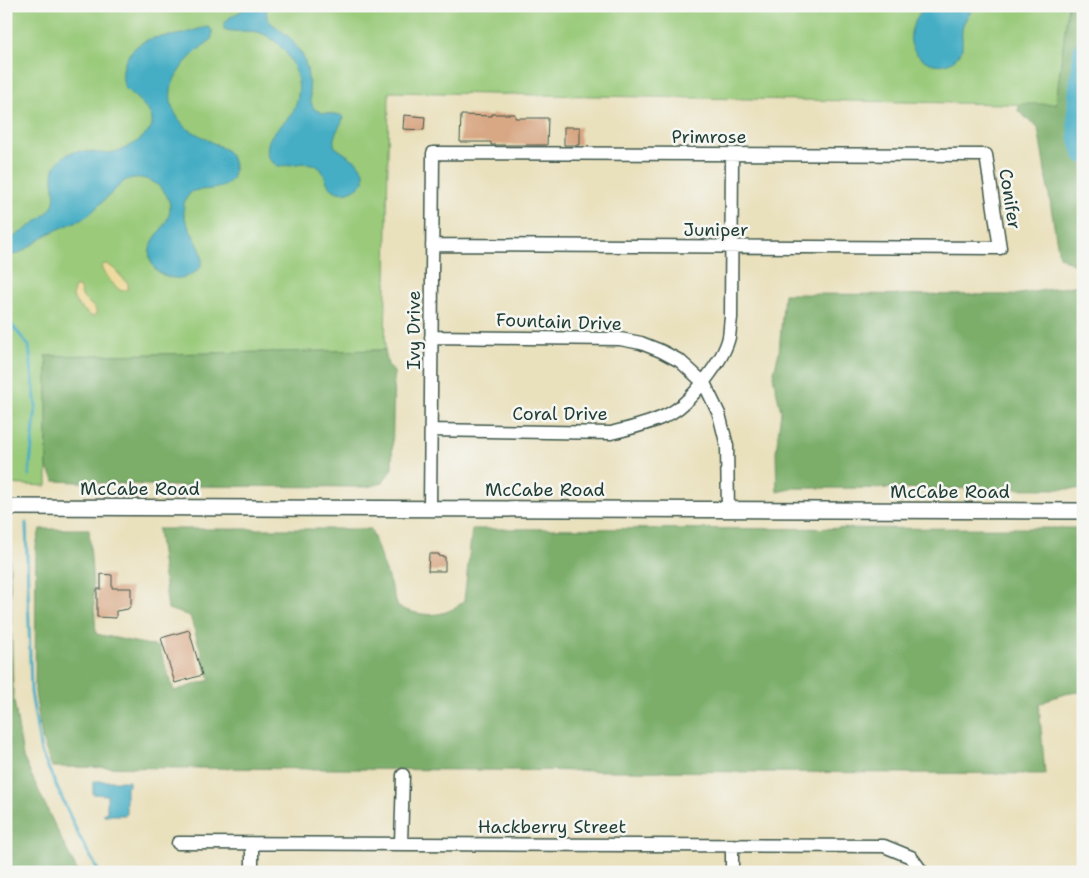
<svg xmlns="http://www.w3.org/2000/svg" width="1089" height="878" viewBox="0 0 1089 878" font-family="'Shantell Sans',sans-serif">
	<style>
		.green { fill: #9aca7a; stroke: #5c8457 }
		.forest { fill: #7bae6a; stroke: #4d764f }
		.sand { fill: #eeda9e; stroke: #868c69 }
		.water { fill: #45adc4; stroke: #32757c }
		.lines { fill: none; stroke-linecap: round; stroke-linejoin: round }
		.stream { stroke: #45adc4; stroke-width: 3 }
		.river { stroke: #45adc4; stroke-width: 19 }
		.building { fill: #d8a784 }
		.minor-casing { stroke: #3d5548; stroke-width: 15 }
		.tertiary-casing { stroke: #3d5548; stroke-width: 18 }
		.minor { stroke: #fff; stroke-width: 12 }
		.tertiary { stroke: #fff; stroke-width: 15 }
		.labels { text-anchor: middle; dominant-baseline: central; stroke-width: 5; stroke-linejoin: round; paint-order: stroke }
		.street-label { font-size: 18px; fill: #1f3d34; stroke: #f6f6f2 }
	</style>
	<rect width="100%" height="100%" fill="#f6f6f2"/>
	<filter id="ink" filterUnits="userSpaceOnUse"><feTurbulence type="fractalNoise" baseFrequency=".02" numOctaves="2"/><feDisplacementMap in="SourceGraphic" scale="10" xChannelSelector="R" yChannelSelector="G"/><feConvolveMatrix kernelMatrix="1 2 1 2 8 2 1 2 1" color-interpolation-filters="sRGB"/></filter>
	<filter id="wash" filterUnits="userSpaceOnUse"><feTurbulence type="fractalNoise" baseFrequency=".0096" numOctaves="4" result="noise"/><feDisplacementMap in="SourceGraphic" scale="20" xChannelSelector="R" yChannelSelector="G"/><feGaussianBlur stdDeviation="1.12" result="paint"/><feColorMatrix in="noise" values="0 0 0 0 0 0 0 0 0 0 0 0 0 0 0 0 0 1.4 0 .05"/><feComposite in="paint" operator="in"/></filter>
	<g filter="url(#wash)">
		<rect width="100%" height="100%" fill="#e9e0bc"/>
		<path class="green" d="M6,6H1068L1056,105L389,92L385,350L45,356L47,361V486L6,484Z"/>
		<path class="forest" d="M1068,6H1083V489L795,488L777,492L776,452L781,411L773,376L779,352L784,294L1013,295L1080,285L1079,268L1059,256L1038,128L1018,111L1020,104H1056Z
			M385,350L388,365L394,372L392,468L383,483L367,487L172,486L55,481L47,468V361L45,356Z
			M1083,528V692C1067,692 1052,697 1039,705L1045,774L52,767L42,739L35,692L36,546L40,529H89L96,634L159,647L174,691L210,680L190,616L168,609L158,529H371L398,607C422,617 444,619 464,601L472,529Z
			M6,531H9L13,694L23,757L63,843L78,872H6Z"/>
		<path class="sand" d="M106,264C115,267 120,277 128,283V289L122,291C114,287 108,277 102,270V265Z
			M75,287H79L83,298L96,309V313L94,316H91C82,308 68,301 75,287Z"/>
		<path class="water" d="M248,6H266L267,18L270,22L290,38L303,56L307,69L311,102L314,109L323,113L341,115L343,118C341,128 330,136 335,147L357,162L364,172V182C354,192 338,199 328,184C324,177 324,169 315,165C303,160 289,167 277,166L268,158C263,129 287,128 295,107C307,79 287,41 258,32C248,30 231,33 224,29V24C229,15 241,13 248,6Z
			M926,6H974C970,14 962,22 962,30C961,39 965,48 958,56C941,76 906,58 911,33C913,22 920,14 926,6Z
			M207,27C214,29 213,34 211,40C180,62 151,96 188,129L226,150C231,155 234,161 234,168C235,192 208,188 193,191C159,218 231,258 188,276C182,279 172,279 166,276C160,274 155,270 152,264C141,241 169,230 170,209C171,188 142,169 123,182L92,212L84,218L50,233L18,254L6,256V242C17,235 46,217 52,207C60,193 45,175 60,160C75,145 89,154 107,153C121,152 134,145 144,136C166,118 138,101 125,88C117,68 130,45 150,39C158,36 168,37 177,35C187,33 197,29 207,27Z
			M93,781H129V786H126V815H104V813L107,812V795L93,794Z"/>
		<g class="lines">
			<path class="stream" d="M6,318L29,346L36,407L29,475
				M26,523L31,692L41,752L79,836L99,872"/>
			<path class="river" d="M1083,49C1080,79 1070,126 1083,154"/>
		</g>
		<g id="blocks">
			<path class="building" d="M492,114H515V118H548L547,145H491V142H460L461,115L492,116Z
				M404,115L425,117L424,130L403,129Z
				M564,127H580V145H564Z
				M429,554H439V556L445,557V571H428Z
				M101,574L112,575V588H131V605L128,609L116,611V618L97,617V589H101Z
				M189,630L202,675L175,683L161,638Z"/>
		</g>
	</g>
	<g filter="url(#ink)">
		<use href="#blocks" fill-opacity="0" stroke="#3d5548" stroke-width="1"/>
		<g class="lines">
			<defs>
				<path id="minor" d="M431,337L620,339L641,343L661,351L680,361L704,383L719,414L727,446L728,510
					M431,430L611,433C630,428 650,424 667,415C689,405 724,360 729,337C730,331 730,324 731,318L732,155
					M430,508L432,276L433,153L986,155L1000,248L432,245
					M178,843L884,846L911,857L922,872
					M401,844L403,775
					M252,872V844
					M732,872V846"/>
				<path id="tertiary" d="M6,507L1083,511"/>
			</defs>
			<use href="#minor" class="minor-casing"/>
			<use href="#tertiary" class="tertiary-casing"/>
			<use href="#minor" class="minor"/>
			<use href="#tertiary" class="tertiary"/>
		</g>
	</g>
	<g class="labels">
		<g class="street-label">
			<text x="709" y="137">Primrose</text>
			<text transform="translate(1010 199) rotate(81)">Conifer</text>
			<text x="716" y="230">Juniper</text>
			<text transform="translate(559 322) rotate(2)">Fountain Drive</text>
			<text transform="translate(414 330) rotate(-90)">Ivy Drive</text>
			<text x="560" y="414">Coral Drive</text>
			<text x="140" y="489">McCabe Road</text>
			<text x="545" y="490">McCabe Road</text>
			<text x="950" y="492">McCabe Road</text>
			<text x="552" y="827">Hackberry Street</text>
		</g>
	</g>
	<rect width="1089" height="878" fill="none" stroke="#f6f6f2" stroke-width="25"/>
</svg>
